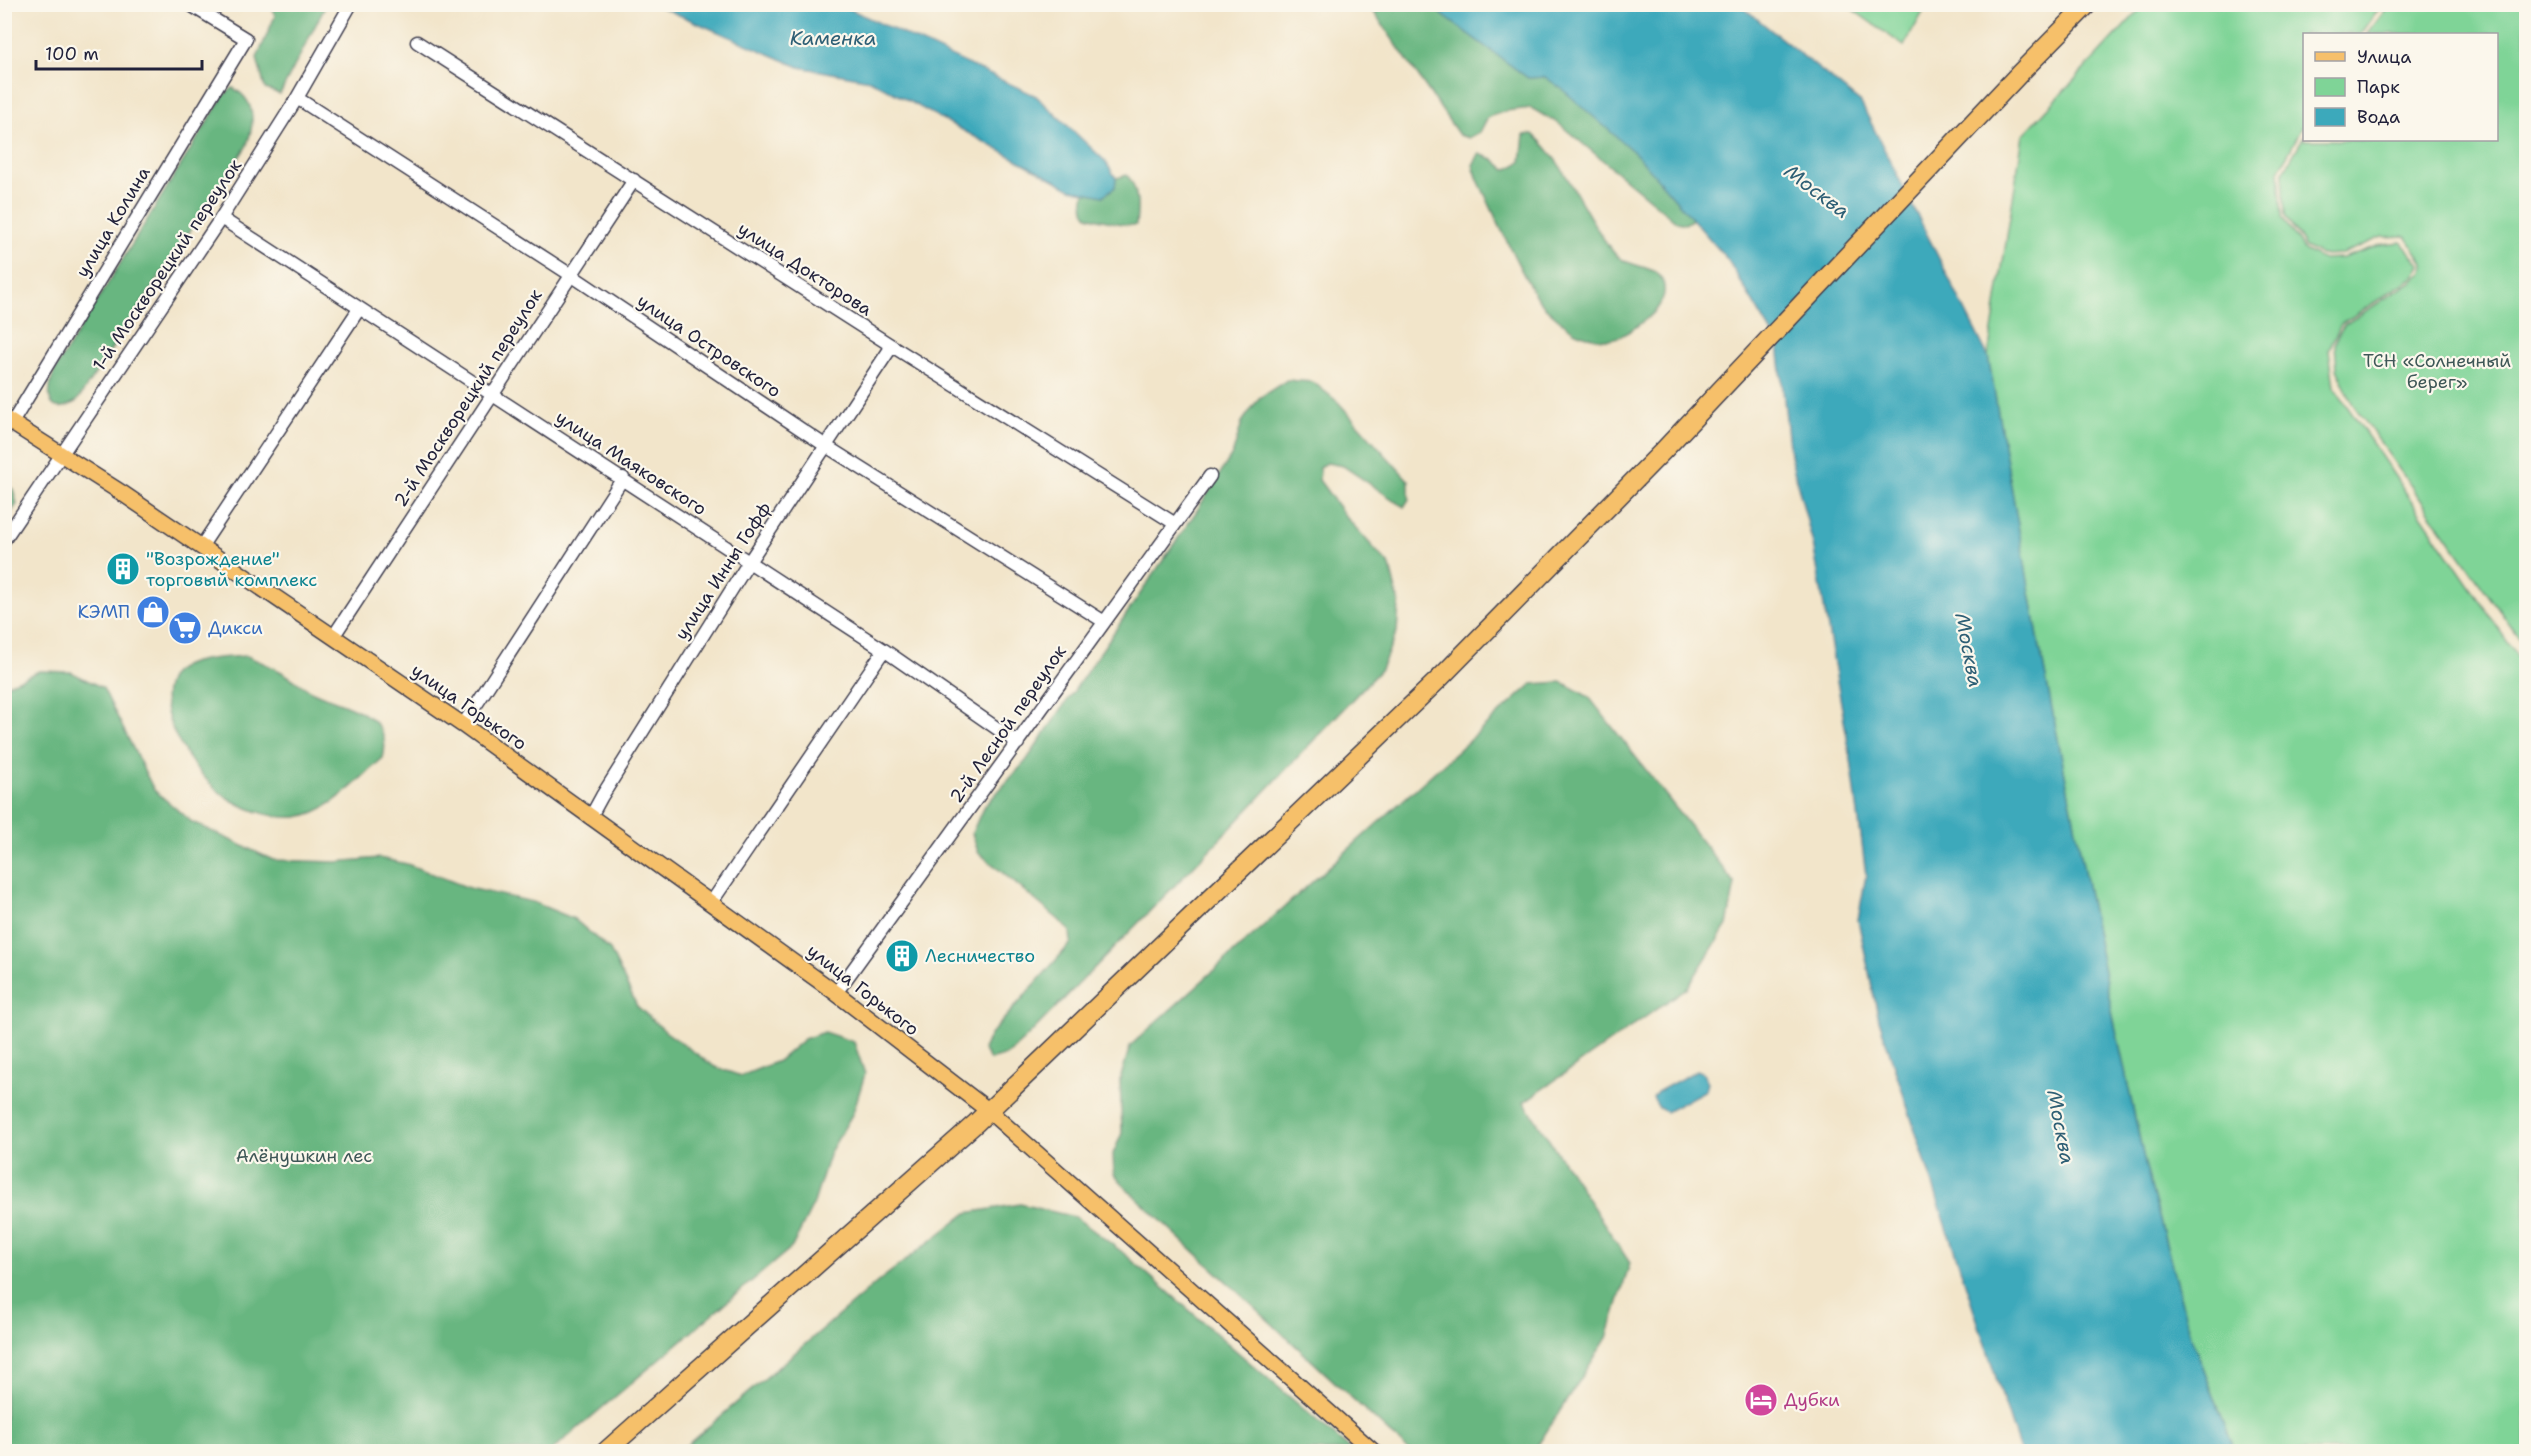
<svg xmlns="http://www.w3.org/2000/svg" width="2531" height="1456" viewBox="0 0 2531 1456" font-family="'Shantell Sans',sans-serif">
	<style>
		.green { fill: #7fd497; stroke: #507b69; stroke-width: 1.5 }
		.forest { fill: #67b680; stroke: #446c5e; stroke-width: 1.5 }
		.water { fill: #3ca9bb; stroke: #2f667b; stroke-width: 1.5 }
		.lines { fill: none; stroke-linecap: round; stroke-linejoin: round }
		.minor-casing { stroke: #413f50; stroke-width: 15 }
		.major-casing { stroke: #413f50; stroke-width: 18 }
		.highway-casing { stroke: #413f50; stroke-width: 21 }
		.minor { stroke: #fff; stroke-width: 12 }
		.major { stroke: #f6c06b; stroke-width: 15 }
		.highway { stroke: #f6c06b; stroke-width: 18 }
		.labels { text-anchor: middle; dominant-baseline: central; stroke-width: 4.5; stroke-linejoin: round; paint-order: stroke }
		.street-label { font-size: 18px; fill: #22223b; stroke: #fbf7ec }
		.park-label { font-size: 18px; fill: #3e5757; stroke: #fbf7ec }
		.culture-label { font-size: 18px; fill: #0d838f; stroke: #fbf7ec; text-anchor: start }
		.shop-label { font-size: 18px; fill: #366cbe; stroke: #fbf7ec; text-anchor: end }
		.hotel-label { font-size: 18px; fill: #b23c85; stroke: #fbf7ec; text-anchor: start }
		.water-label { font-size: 20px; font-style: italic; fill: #2e5f75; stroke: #fbf7ec }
	</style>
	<rect width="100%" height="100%" fill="#fbf7ec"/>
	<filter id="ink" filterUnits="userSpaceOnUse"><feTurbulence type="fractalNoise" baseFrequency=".0167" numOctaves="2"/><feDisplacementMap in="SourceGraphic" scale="12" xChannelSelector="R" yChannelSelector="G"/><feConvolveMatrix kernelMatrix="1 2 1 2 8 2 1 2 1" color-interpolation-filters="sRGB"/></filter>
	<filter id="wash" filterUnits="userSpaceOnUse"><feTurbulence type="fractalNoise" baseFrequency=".008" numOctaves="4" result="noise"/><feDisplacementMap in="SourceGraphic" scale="24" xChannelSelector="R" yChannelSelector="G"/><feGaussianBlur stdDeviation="1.35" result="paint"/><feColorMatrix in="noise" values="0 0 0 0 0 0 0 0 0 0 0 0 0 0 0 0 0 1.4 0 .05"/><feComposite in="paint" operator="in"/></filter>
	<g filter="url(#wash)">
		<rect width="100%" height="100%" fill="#f2e5ca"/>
		<path class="green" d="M2390,4L2526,5V648L2352,403L2337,369L2335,344L2338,335L2344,325L2411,282L2423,272L2424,264L2406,236L2382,237L2342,254L2321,255L2305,247L2285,215L2283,173L2304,136V140H2496V34H2367Z
			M1846,5H1927L1904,46Z
			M2144,5H2382L2361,34H2304V124L2279,171L2282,217L2304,250L2321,259L2343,258L2383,244L2401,242L2421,265L2415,276L2341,324L2329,350L2334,387L2526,669V1451H2235L2190,1334L2145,1164L2111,1007L2039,643L1988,356L2023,135Z"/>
		<path class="forest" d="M271,5H326L280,94L265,89L257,58L275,16Z
			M1366,5H1429L1528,78L1545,77L1563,89L1636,154L1693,219L1685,224L1677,222L1558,123L1531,108L1506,111L1488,117L1480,132L1469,138L1459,135L1371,8Z
			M233,88C257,101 255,124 246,147L77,401C43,422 46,387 57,366L224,95Z
			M1533,134C1568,165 1585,219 1615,254C1629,269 1658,264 1663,282C1668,297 1657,312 1645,320C1635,327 1623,338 1609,339C1601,340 1581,335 1574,331C1565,325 1542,306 1537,298C1514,261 1497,219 1478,180L1473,165L1479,154L1493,159L1506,170L1521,162L1524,135Z
			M1127,175C1139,189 1138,208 1136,225C1133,227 1089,218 1087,215C1081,208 1084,200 1085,192L1104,196L1115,187L1116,178Z
			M1287,380L1313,382L1338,402L1409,481V499L1404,507L1343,466L1327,463L1320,467L1319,480L1346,517L1390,566L1399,603L1397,632L1381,669L1225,834L1024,1040L1007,1055L990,1060L983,1049L990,1035L1071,943L1070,931L1059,920L978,852L972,833L983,808L1026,761L1196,512L1233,453L1242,422L1259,398Z
			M5,485L13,489L17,504L5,521Z
			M247,656C260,662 274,667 285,674C295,680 303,687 313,692C342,706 395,713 383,758C357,780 332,812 297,817C276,819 250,811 231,800C200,783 145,709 173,674C186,658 228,657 247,656Z
			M39,671L71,672L103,688L154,790L192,822L273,860L336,862L379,858L407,864L469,888L533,902L574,919L610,950L637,1006L666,1032L715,1067L741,1076L778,1061L804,1039L824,1032L854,1042L865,1074L853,1113L830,1152L814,1203L792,1247L551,1451H5L4,686Z
			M1562,682L1589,697L1735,884L1727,925L1688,987L1524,1102L1630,1263L1607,1338L1534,1451H1409L1128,1190L1114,1174L1113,1154L1122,1133L1120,1080L1130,1046L1532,684Z
			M1020,1204L1075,1217L1121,1251L1352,1451H680L880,1280L967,1213Z"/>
		<path class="water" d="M656,5H841L1036,96L1105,161L1116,178L1115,187L1103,196L1071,189L870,80L799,67Z
			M1429,5H1740L1861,103L1988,356L2039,643L2111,1007L2145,1164L2190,1334L2235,1451H2020L1879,1020L1858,920L1866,875L1851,760L1813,544L1790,455L1778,344L1728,260L1636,154L1562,89L1545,77L1528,78Z
			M1697,1070L1702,1072L1708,1083L1706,1090L1666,1112L1659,1108L1653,1098L1657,1092Z"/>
	</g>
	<g filter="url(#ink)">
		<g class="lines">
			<defs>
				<path id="minor" d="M417,42L892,346L1174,523
					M297,98L571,275L826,446L1103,621
					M221,218L884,650L1018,743
					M12,423L246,39L189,4
					M4,540L221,218L297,98L351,4
					M201,547L359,309
					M333,637L634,180
					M463,725L623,478
					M590,818L602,796L749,562L892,346
					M711,903L884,650
					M836,993L1210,476"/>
				<path id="major" d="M4,418L122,493L463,725L836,993L989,1111L1374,1452"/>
				<path id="highway" d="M605,1452L976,1123L1441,677L1663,451L2020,73L2088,4"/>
			</defs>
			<use href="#minor" class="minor-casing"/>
			<use href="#major" class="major-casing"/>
			<use href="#highway" class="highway-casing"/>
			<use href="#minor" class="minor"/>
			<use href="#major" class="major"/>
			<use href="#highway" class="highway"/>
		</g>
	</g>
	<defs>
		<symbol id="building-disc" viewBox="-11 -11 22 22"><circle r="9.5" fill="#0f9aa8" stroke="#fbf7ec"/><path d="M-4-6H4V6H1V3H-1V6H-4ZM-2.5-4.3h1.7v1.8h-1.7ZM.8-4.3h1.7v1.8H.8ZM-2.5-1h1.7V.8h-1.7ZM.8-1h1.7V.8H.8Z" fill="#fff"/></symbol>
		<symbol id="shop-disc" viewBox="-11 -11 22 22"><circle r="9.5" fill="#3f7fe0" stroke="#fbf7ec"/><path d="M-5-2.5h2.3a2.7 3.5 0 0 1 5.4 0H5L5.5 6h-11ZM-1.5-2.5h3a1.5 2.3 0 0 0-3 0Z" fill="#fff"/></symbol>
		<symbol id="supermarket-disc" viewBox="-11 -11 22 22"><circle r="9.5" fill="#3f7fe0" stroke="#fbf7ec"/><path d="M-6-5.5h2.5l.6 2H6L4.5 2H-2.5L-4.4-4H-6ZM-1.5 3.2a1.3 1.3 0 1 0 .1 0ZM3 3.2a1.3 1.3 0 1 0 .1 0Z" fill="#fff"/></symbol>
		<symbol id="hotel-disc" viewBox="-11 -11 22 22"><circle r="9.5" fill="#d1479c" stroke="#fbf7ec"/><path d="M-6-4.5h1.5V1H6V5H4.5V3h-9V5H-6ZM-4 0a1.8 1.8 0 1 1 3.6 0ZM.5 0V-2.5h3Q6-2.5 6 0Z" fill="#fff"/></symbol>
	</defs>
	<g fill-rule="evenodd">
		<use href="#building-disc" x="104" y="550" width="38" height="38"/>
		<use href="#shop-disc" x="134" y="593" width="38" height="38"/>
		<use href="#supermarket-disc" x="166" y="609" width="38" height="38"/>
		<use href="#building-disc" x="883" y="937" width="38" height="38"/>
		<use href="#hotel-disc" x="1742" y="1381" width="38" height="38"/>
	</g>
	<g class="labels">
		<g class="street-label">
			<text transform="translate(113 222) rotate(-59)">улица Колина</text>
			<text transform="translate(167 265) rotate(-56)">1-й Москворецкий переулок</text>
			<text transform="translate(805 269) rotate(33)">улица Докторова</text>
			<text transform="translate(709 346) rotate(34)">улица Островского</text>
			<text transform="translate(468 398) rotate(-57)">2-й Москворецкий переулок</text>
			<text transform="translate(631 463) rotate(33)">улица Маяковского</text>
			<text transform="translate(723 571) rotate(-57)">улица Инны Гофф</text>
			<text transform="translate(469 707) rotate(35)">улица Горького</text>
			<text transform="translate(1008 724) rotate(-55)">2-й Лесной переулок</text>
			<text transform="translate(863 990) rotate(38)">улица Горького</text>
		</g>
		<g class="park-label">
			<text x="2437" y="361">ТСН «Солнечный<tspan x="2437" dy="21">берег»</tspan></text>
			<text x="304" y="1156">Алёнушкин лес</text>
		</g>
		<g class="culture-label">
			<text x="146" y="559">"Возрождение"<tspan x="146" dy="21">торговый комплекс</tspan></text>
			<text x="925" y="956">Лесничество</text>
		</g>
		<g class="shop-label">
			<text x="130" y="612">КЭМП</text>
			<text x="208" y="628" text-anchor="start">Дикси</text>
		</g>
		<g class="hotel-label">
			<text x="1784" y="1400">Дубки</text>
		</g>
		<g class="water-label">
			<text x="833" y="38">Каменка</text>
			<text transform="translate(1817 191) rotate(37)">Москва</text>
			<text transform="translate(1969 650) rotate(79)">Москва</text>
			<text transform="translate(2061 1127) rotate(79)">Москва</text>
		</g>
	</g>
	<rect width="2531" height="1456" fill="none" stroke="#fbf7ec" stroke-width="24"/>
	<rect x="2303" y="33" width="195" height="108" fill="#fbf7ec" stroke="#a4a2a5" stroke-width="1.5"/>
	<rect x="2315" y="52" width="30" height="9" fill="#f6c06b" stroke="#a4a2a5" stroke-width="1.5"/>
	<text x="2357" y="63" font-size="18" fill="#22223b">Улица</text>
	<rect x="2315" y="78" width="30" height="18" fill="#7fd497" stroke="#a4a2a5" stroke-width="1.5"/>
	<text x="2357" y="93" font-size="18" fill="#22223b">Парк</text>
	<rect x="2315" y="108" width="30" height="18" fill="#3ca9bb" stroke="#a4a2a5" stroke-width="1.5"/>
	<text x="2357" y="123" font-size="18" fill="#22223b">Вода</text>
	<path d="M36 60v9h166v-9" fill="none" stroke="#22223b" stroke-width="3"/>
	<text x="45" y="60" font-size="18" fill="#22223b" stroke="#fbf7ec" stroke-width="4.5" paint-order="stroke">100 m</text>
</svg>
